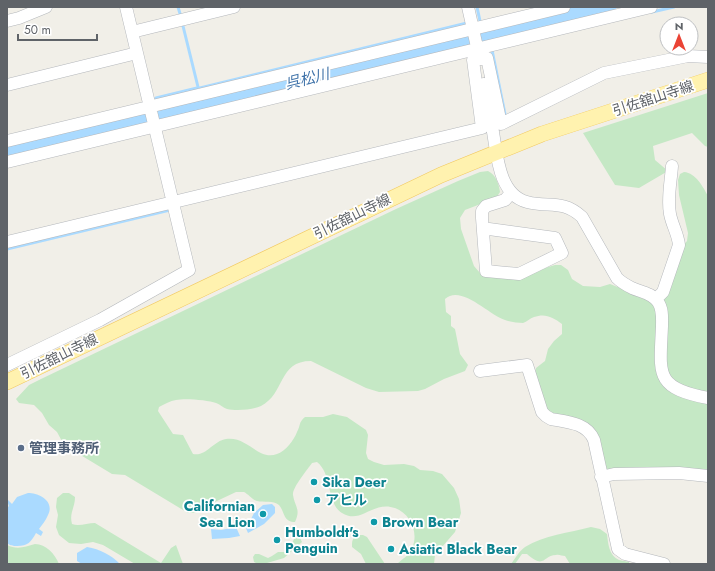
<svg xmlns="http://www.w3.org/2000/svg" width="715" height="571" viewBox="0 0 715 571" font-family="Jost,'Noto Sans JP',sans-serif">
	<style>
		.green { fill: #c5e8c5 }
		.water { fill: #aadaff }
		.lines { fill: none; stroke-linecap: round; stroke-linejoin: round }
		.stream { stroke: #aadaff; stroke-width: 3 }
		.river { stroke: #aadaff; stroke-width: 19 }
		.minor-casing { stroke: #b5b8bc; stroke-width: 13 }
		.major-casing { stroke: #f2c960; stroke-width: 16 }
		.minor { stroke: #fff; stroke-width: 12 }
		.major { stroke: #fff2af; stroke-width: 15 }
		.service-dot { fill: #5c6f8a; stroke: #fff; stroke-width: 1.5 }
		.culture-dot { fill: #0f9aa8; stroke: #fff; stroke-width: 1.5 }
		.labels { text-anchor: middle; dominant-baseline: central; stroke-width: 3.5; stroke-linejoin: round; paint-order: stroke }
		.street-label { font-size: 14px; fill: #5f6368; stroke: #fff }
		.service-label { font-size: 14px; font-weight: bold; fill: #4e5e75; stroke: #fff; text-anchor: start }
		.culture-label { font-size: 14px; font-weight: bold; fill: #0d838f; stroke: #fff; text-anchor: start }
		.water-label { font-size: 15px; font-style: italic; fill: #4174aa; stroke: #fff }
	</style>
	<rect width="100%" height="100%" fill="#f1efe8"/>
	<path class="green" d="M708,93V147L705,146L692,133L653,146L655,160L668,171L639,188L615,185L583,133Z
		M488,171C496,175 499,184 500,192L496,198L465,210L460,218L461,229L474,266L480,273L489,277L535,271L555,265H561L568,270L572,279L583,286L600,287L610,284L648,299L656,307L657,368L708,405V473L692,468L604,469L595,436L559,419L545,409L534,376L536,368L545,361L548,349L554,341L562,334V324C553,317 545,313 534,317C530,318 527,322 523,323C518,323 509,322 505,320C489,315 461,284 445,299L446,312L451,316V326L455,329L460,354L468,365L465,371L444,379L425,389L418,391L379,392L366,388L311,361C278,361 285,394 261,406C252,410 236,411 227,409C223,408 220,404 216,403C208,400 185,398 176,400C170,401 165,404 159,407L158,411L173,434L183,435L193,454C206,457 213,441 226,439C248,436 258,461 277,454C285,452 294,440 297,432C301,425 298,423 305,417H323L333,414L347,417L366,430L368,435L366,453L368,459L374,462L384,465L404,464L414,466L420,470L433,471L442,474L454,488L459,499L461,513L455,532L435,555L434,564H397C402,559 409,556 412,548C419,533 411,514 395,508C373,500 361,525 342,513C326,503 333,475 317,462L312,463C307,470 292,488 293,495C295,507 301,509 295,522C283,522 285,512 279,505C273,500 264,503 257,501C253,500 248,494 244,492H236L219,500L211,504L202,512L188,513L125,475L112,474L64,445L57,432L49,425L42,413L34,405L19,403L16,399L29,385L41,379L396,209L458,181L480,172Z
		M684,172C696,173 703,187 708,196V394L674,384L664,367L663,301L666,287L682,247L687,241L688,233L679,195L678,180L680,174Z
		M63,493H69L75,497C75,508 69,513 72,524C79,527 87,523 95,523L161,563L171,548L176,545L183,564H135L103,545L93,542L81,544L69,543L59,535L56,527L58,515L56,507L57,498Z
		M591,527L600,529L607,534C608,543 609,556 619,560C622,561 626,561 629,562V564H570L565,556C562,556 559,554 556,555C543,555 545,570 527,554H522L515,564H511C515,559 519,551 525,547C544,535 569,533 591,527Z
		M358,535H363L367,537L385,564H366L361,554L352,547C352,541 352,538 358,535Z
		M296,537L300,538L302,542L284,558L267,563L258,564L254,562L253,557L255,554H259L268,558L272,556L278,552H288L294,539Z
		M35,544C46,544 55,554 59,564H7V545C17,550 25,547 35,544Z"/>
	<path class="water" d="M28,493C39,493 55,501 48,515C46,520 42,525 39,529L43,532L41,536L36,533C31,542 28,546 17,546C13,546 11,546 7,543V508L9,506L7,501L8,500L12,504L17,497Z
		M272,504L275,507V513L264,524L248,533L245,526L249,523L254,513L263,505Z
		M236,527L240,536L229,538L212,539L211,529L221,530Z
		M87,547C100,549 111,555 120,564H82L77,561V553Z"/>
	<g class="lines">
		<path class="stream" d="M178,7L181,17
			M477,7L480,21
			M652,12L674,7
			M183,26L198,87
			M483,30L484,37
			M488,36L490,43
			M492,50L505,114
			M200,88L467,23
			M156,98L197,88
			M201,99L202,105
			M7,249L170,210"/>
		<path class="river" d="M7,152L607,7"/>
		<defs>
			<path id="minor" d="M468,7L479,56
				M7,21L19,18L46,7
				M132,32L234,7
				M484,84C487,100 490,116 493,132C497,155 499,195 527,202C549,208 562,199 582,217L617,278C621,282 626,285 632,288C641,292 652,293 658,302C663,309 662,318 662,326C660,374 654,388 708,398
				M7,85L137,53
				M7,141L564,7
				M7,162L651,7
				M483,230L489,229L555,238L562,253L519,274L486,271L482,218V211L486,206L505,200L511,193
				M7,242L482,128L473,60L487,58L501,124L604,73L688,56L708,57
				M656,299L663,292L679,245C678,234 672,225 670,214C667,199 671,181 672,166
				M7,365L100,320L189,270L126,7
				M480,371L527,365L542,412L546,416L551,419C568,422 587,423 594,440L618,549L625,554L664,564
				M601,477L614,474L679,473L708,476"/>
			<path id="major" d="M7,382L441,175L542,134L708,80"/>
		</defs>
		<use href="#minor" class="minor-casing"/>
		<use href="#major" class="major-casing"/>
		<use href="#minor" class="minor"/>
		<use href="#major" class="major"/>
	</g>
	<circle class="service-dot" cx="21" cy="448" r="4"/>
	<g class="culture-dot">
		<circle cx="314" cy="482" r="4"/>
		<circle cx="317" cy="500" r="4"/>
		<circle cx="263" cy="514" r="4"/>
		<circle cx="374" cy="522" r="4"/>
		<circle cx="277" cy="540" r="4"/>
		<circle cx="391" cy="549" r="4"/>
	</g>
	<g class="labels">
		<g class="street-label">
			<text transform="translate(653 98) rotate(-18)">引佐舘山寺線</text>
			<text transform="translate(352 216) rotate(-26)">引佐舘山寺線</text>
			<text transform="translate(59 356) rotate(-26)">引佐舘山寺線</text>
		</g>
		<g class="service-label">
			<text x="29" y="448">管理事務所</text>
		</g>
		<g class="culture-label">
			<text x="322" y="482">Sika Deer</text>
			<text x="325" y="500">アヒル</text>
			<text x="255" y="506" text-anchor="end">Californian<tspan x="255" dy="16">Sea Lion</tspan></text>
			<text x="382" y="522">Brown Bear</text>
			<text x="285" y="532">Humboldt's<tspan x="285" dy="16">Penguin</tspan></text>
			<text x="399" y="549">Asiatic Black Bear</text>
		</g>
		<g class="water-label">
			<text transform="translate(307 79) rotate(-14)">呉松川</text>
		</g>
	</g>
	<rect width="715" height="571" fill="none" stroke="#5f6368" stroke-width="16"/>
	<g transform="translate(679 36)"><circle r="19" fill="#ffffff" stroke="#bfc1c3"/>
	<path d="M0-3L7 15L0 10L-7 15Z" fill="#ea4335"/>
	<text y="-6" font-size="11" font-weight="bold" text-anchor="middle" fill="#5f6368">N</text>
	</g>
	<path d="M18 34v6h79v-6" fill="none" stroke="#5f6368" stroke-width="2"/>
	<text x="24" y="34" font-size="12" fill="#5f6368" stroke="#ffffff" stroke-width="3" paint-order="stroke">50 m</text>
</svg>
